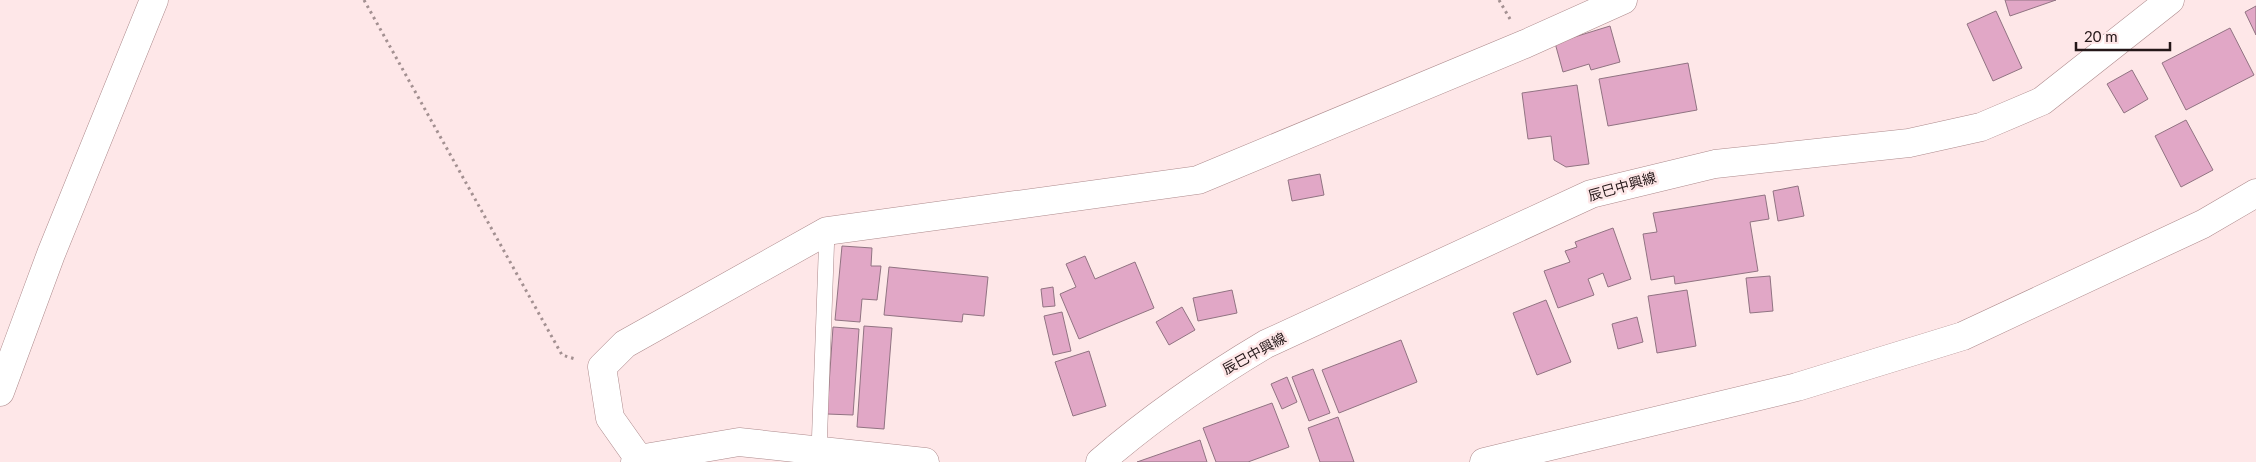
<svg xmlns="http://www.w3.org/2000/svg" width="2256" height="462" viewBox="0 0 2256 462" font-family="Lato,'Noto Sans JP',sans-serif">
	<style>
		.building { fill: #e1a7c6; stroke: #917382 }
		.lines { fill: none; stroke-linecap: round; stroke-linejoin: round }
		.service-casing { stroke: #ad8a8c; stroke-width: 16 }
		.minor-casing { stroke: #ad8a8c; stroke-width: 29 }
		.secondary-casing { stroke: #ad8a8c; stroke-width: 29 }
		.path { stroke: #a39091; stroke-width: 3; stroke-dasharray: 2.5 4; stroke-linecap: butt }
		.service { stroke: #fff; stroke-width: 15 }
		.minor { stroke: #fff; stroke-width: 28 }
		.secondary { stroke: #fff; stroke-width: 28 }
		.labels { text-anchor: middle; dominant-baseline: central; stroke-width: 5; stroke-linejoin: round; paint-order: stroke }
		.street-label { font-size: 14px; fill: #241718; stroke: #fee7e8 }
	</style>
	<rect width="100%" height="100%" fill="#fee7e8"/>
	<path class="building" d="M2005,0H2056L2010,16Z
		M2256,6V35L2245,12Z
		M1996,11L2022,68L1993,81L1967,24Z
		M1610,26L1620,62L1591,70L1589,64L1563,72L1555,43Z
		M2230,28L2254,75L2186,110L2162,63Z
		M1688,63L1697,110L1608,126L1599,79Z
		M2132,70L2148,99L2124,113L2107,84Z
		M1577,85L1589,164L1566,167L1554,160L1551,136L1528,139L1522,93Z
		M2186,120L2213,170L2181,187L2155,136Z
		M1320,174L1324,195L1292,201L1288,180Z
		M1798,186L1804,216L1778,221L1773,191Z
		M1765,195L1769,219L1750,222L1758,271L1675,284L1674,276L1651,280L1643,234L1657,232L1653,213Z
		M1613,228L1631,279L1608,287L1603,273L1588,279L1594,295L1558,308L1544,271L1570,262L1565,251L1577,247L1575,242Z
		M842,246L872,248L871,266H881L877,300L862,299L860,322L835,320Z
		M1085,256L1095,279L1135,262L1154,308L1079,339L1060,294L1076,287L1066,264Z
		M889,267L988,277L984,316L963,314L962,322L884,315Z
		M1770,276L1773,311L1750,313L1746,278Z
		M1053,287L1055,306L1043,307L1041,289Z
		M1232,290L1237,313L1198,321L1193,298Z
		M1687,290L1696,346L1657,353L1648,296Z
		M1546,300L1571,362L1537,375L1513,313Z
		M1182,307L1195,330L1169,345L1156,322Z
		M1062,312L1071,351L1053,355L1044,316Z
		M1637,317L1643,342L1618,349L1612,324Z
		M864,326L892,328L884,429L857,427Z
		M833,327L859,329L853,415L827,414Z
		M1401,340L1417,382L1339,413L1322,370Z
		M1089,351L1106,406L1073,416L1055,362Z
		M1313,369L1330,413L1309,421L1292,377Z
		M1287,377L1297,402L1282,409L1271,384Z
		M1272,403L1289,447L1248,462H1216L1203,428Z
		M1338,417L1354,462H1320L1308,428Z
		M1200,440L1207,462H1137Z"/>
	<g class="lines">
		<defs>
			<path id="service" d="M819,451L827,231"/>
			<path id="minor" d="M0,392L51,254L154,0
				M639,459L610,418L602,367L625,344L827,231L1198,180L1525,44L1623,0
				M635,462L639,459L739,442L925,462
				M1484,462L1797,387L1963,336L2203,224L2256,193"/>
			<path id="secondary" d="M1100,462C1152,417 1207,379 1266,344L1591,194L1715,164L1909,143L1981,127L2042,101L2170,0"/>
		</defs>
		<use href="#service" class="service-casing"/>
		<use href="#minor" class="minor-casing"/>
		<use href="#secondary" class="secondary-casing"/>
		<path class="path" d="M364,0L562,355L575,359
			M1499,0L1510,19"/>
		<use href="#service" class="service"/>
		<use href="#minor" class="minor"/>
		<use href="#secondary" class="secondary"/>
	</g>
	<g class="labels">
		<g class="street-label">
			<text transform="translate(1622 186) rotate(-16)">辰巳中興線</text>
			<text transform="translate(1254 353) rotate(-29)">辰巳中興線</text>
		</g>
	</g>
	<path d="M2076 42v8h94v-8" fill="none" stroke="#241718" stroke-width="2.5"/>
	<text x="2084" y="42" font-size="15" fill="#241718" stroke="#fee7e8" stroke-width="4" paint-order="stroke">20 m</text>
</svg>
